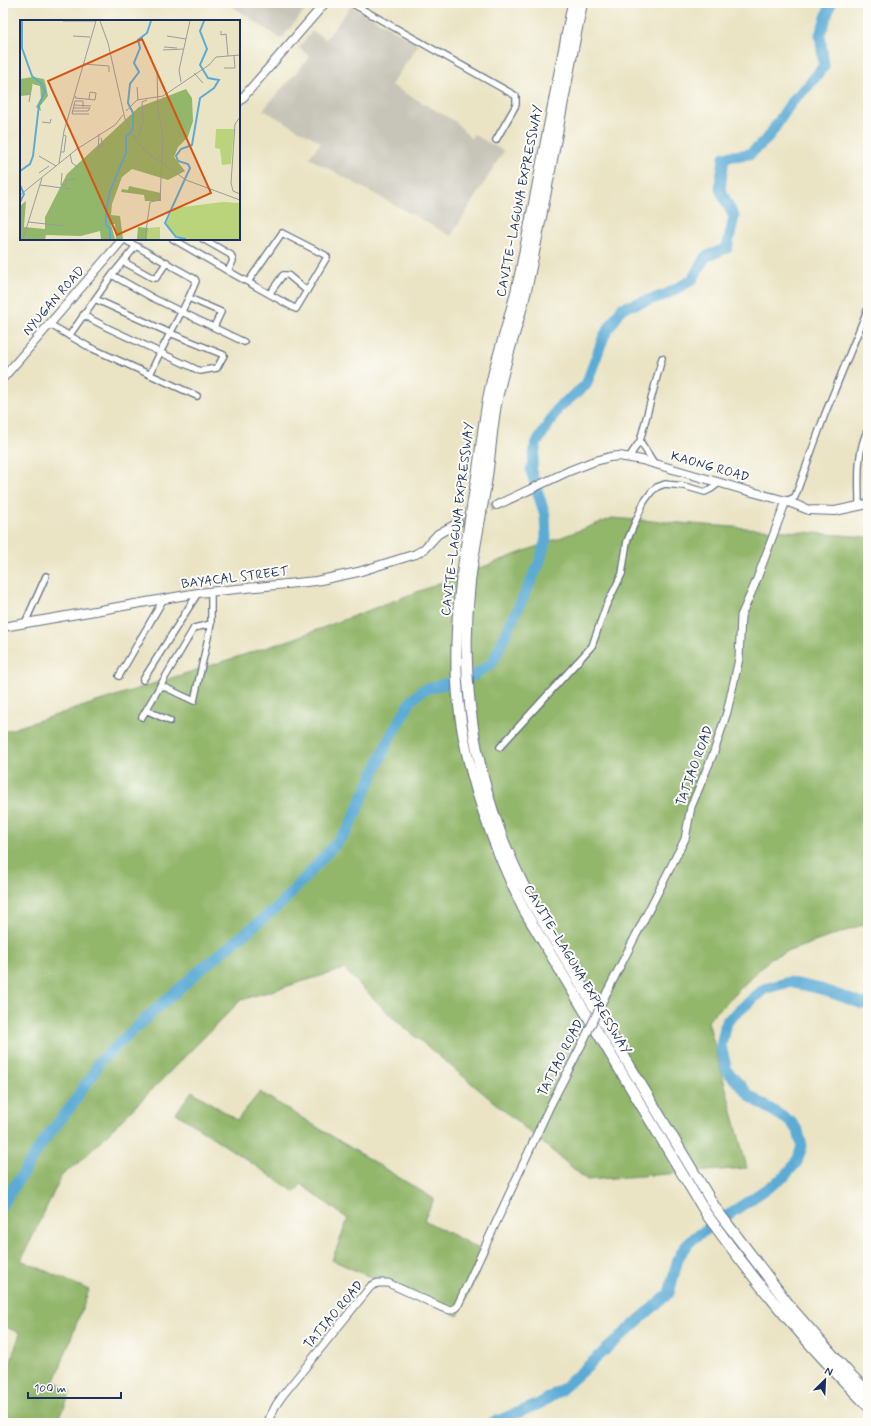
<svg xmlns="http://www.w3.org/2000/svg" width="871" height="1426" viewBox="0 0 871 1426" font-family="Mynerve,sans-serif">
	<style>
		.industrial { fill: #c7c5b8 }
		.forest { fill: #92b66a; stroke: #567264 }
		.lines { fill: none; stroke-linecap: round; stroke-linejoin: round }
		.river { stroke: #5babd5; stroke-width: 11 }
		.secondary-tunnel { stroke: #c1c0b0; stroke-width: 8; stroke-dasharray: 8 4; stroke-linecap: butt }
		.minor-casing { stroke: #636e82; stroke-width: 8 }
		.tertiary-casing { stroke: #636e82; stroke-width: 9 }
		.secondary-casing { stroke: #636e82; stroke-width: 10 }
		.motorway-casing { stroke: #636e82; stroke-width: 12 }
		.minor { stroke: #fff; stroke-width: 5.5 }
		.tertiary { stroke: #fff; stroke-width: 7 }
		.secondary { stroke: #fff; stroke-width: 8 }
		.motorway { stroke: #fff; stroke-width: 10 }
		.tertiary-bridge-casing { stroke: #636e82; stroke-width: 9; stroke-linecap: butt }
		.tertiary-bridge { stroke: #fff; stroke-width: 7 }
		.labels { text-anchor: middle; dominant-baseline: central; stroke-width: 4; stroke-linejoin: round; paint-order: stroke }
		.street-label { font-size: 13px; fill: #1b2f5e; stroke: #fdfcf7 }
		.inset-river { fill: none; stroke: #5babd5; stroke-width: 2 }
		.inset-road { fill: none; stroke: #979c9c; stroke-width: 1 }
		.view { fill: #d45514; fill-opacity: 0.15; stroke: #d45514; stroke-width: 2 }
		.inset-edge { fill: none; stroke: #1b2f5e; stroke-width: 2 }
	</style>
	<rect width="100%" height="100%" fill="#fdfcf7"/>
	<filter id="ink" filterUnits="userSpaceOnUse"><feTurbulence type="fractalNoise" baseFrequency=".025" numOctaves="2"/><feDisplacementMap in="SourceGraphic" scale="8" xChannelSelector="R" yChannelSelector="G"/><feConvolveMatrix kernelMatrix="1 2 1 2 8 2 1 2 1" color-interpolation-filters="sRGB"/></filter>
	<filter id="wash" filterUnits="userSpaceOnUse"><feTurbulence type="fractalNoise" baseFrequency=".012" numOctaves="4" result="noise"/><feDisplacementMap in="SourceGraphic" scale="16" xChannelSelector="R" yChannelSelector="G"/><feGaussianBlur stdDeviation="0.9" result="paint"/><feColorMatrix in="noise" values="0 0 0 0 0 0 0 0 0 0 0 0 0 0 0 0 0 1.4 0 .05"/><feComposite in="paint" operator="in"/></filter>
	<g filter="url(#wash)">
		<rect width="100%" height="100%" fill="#eae4c5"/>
		<path class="industrial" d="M227,3H311L281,39Z
			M351,6L419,44L391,85L456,122L471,139L473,134L504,151L451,236L309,158L321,142L263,110L310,57L299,48L312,31L326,39Z"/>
		<path class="forest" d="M612,518L868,537V923L772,957L708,1021L747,1168L587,1180L391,1016L344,969L241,1000L81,1161L62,1175L21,1260L89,1290L55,1381L71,1392L57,1423H3V1386L20,1333L3,1326V732L293,639Z
			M192,1091L237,1120L260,1092L434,1199L424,1220L487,1253L458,1316L332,1260L348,1219L301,1184L295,1192L176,1113Z"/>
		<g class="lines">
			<path class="river" d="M3,1204L45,1139L76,1100L82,1088L92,1077L98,1063L146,1018L205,966L280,905L348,830L390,737L411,701L423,690L473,676L492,663L539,564L546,539L545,515L531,471L536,444L558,408L586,385L604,336L622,308L665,295L692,280L705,257L727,248L734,217L720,189L724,157L750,154L767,139L793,100L808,86L824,66L820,35L831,3
				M492,1423L539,1404L561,1390L669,1293L678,1259L684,1248L694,1238L784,1177L797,1162L802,1146L798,1131L791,1122L751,1097L727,1071L721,1046L726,1022L764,989L789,982L821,989L863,1004L868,1002"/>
		</g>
	</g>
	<g filter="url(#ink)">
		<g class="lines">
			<path class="secondary-tunnel" d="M458,523L497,505"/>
			<defs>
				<path id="minor" d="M351,3L516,96V105L496,140
					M123,239L136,246
					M173,239L228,271L233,261L231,255L203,239
					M124,262L153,278H156L167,262
					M228,271L296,309L327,257L325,255L282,233L248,282
					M112,275L136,246L195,279L196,281C183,314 163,342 150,375
					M270,293L283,275H288L307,291
					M189,298L221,312L214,327
					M83,315L108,328L200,371L217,368L224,355L170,333L95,299
					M49,324L89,347L197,396
					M69,336L112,275L153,298L244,342
					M640,441L654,463
					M629,457L640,441L662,358
					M786,501L795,497L825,414L868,308
					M859,506C859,479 856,453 868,429
					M25,623L46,576
					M119,676L163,600
					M143,680L198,593
					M160,685L194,701L211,624
					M146,710L170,721
					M142,717L194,628L211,624V591
					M500,747L592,646L606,606L622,574L627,541L644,502L652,491L657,487L665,484L684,486L705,492L711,489L719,483"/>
				<path id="tertiary" d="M607,992L685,839L691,807L714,752L727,712L739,659L741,616L755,584L786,501
					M267,1423L276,1405L283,1395L371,1286L378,1283H388L443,1308L451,1310L457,1307L549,1108L581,1046"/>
				<path id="secondary" d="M239,102L325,3
					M3,378L123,239
					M497,505L569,471L592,462L610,457L619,456L642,460L741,489L786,501L809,510L835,511L868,504
					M3,627L198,593L316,581L358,572L416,554L424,549L438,534L458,523"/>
				<path id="motorway" d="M573,3L521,270C518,283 515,298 511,311C505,336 496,360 491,385C484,415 482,445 477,476C465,552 450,629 459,706C467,777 493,846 524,910L707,1215C756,1283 809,1347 868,1406
					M582,3C563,97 547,192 527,286C519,322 506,357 498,394C492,421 491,449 487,476C482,512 474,547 470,582C461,666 470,749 499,829C508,855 521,880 533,905L716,1209L793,1310L847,1371L868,1392"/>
			</defs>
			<use href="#minor" class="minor-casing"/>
			<use href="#tertiary" class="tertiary-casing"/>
			<use href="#secondary" class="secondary-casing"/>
			<use href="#motorway" class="motorway-casing"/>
			<use href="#minor" class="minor"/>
			<use href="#tertiary" class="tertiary"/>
			<use href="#secondary" class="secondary"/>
			<use href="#motorway" class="motorway"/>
			<defs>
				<path id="tertiary-bridge" d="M581,1046L607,992"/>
			</defs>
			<use href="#tertiary-bridge" class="tertiary-bridge-casing"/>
			<use href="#tertiary-bridge" class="tertiary-bridge"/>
		</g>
	</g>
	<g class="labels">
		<g class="street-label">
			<text transform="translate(520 201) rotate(-79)">CAVITE–LAGUNA EXPRESSWAY</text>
			<text transform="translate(54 301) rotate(-49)">NYUGAN ROAD</text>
			<text transform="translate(710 467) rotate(16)">KAONG ROAD</text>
			<text transform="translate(458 519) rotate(-83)">CAVITE–LAGUNA EXPRESSWAY</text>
			<text transform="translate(235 578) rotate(-7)">BAYACAL STREET</text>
			<text transform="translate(695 766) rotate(-70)">TATIAO ROAD</text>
			<text transform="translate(577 970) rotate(59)">CAVITE–LAGUNA EXPRESSWAY</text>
			<text transform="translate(561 1058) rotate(-63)">TATIAO ROAD</text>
			<text transform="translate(334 1315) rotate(-50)">TATIAO ROAD</text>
		</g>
	</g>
	<g transform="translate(20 20)">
		<rect width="220" height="220" fill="#eae4c5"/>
		<path d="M196,109H214L211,144L202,145L200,129L195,128ZM203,182L220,183V219H169L156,216L147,207L146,203L154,188ZM140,207V219H127L128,208Z" fill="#b9d47a"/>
		<path d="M13,57L24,59L26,66L28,76L20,86L21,91L16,87L21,78L20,66L12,64L10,75L0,76V59ZM166,69L172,78L173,101L168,117L158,127L154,137L165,151L148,160L112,149L102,157L92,184L91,195L100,196L103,219H96L95,204H91L95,219H81L80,211L61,216L26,215L25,219H0V186L6,181L4,207L25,209V197L47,154L119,87ZM109,166L141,173V181H125L124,175L101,172L102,169L108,170ZM118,207L128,208L127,219H117Z" fill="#92b66a"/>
		<path class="inset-river" d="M0,151L10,144L13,136L19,85L25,71L22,64L12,56L2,28V1M0,165L4,174L0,182M90,219V209L86,205V191L90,171L106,133V117L113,109V93L108,83L110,64L119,52L114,43L120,28L118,20L127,13L131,1M166,219L156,217L145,203L170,148L168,144L158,141L156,136L161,129L172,125L180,78L194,68L199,60L188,58L180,45L187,29L180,11L184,1"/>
		<path class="inset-road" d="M43,1H76M80,1L88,23L105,99L116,121L129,134L166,160L220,180M201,11V15L206,14L208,36M53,16L70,17M147,16L166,19M144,27L157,28M143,30L163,29M64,44L89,46V52M204,48H215L214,36M174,53L183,63M161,62L159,50L170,1M117,67L118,80M56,76L55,78L66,79M66,79L75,80L76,73L70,72L69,79M9,82L12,65M54,85L55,81H63V87M52,91H68L70,88H53M106,91L117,80L143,76L189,45L196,37L220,35M52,94L54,85L71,86M52,94H69M220,97L215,104L211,163L213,171L220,174M22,102L30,103L31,99M118,117L123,102L122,82L127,80M79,127H83L81,118M78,131L79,114M41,132H44L46,116L44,115M50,134L52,143L59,148M19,136L36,146M39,143L44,111L76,1M19,153L29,146M20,165L50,169M41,165H46V160L56,159M41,165L42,153M0,175L57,129L95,105L103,95M8,202L44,206M3,219L22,158M125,219L130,182L140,180L143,118L138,91L137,51"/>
		<path class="view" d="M122,19L191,173L97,215L28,61Z"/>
		<rect width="220" height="220" class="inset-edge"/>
	</g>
	<rect width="871" height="1426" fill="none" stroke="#fdfcf7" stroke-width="16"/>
	<g transform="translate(825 1380) rotate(24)" stroke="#fdfcf7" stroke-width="3" paint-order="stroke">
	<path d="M0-3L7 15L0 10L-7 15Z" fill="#1b2f5e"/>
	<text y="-6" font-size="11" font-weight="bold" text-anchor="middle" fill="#1b2f5e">N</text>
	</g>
	<path d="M28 1392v6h93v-6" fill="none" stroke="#1b2f5e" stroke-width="2"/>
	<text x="34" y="1392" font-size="12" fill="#1b2f5e" stroke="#fdfcf7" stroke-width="3" paint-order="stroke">100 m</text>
</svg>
